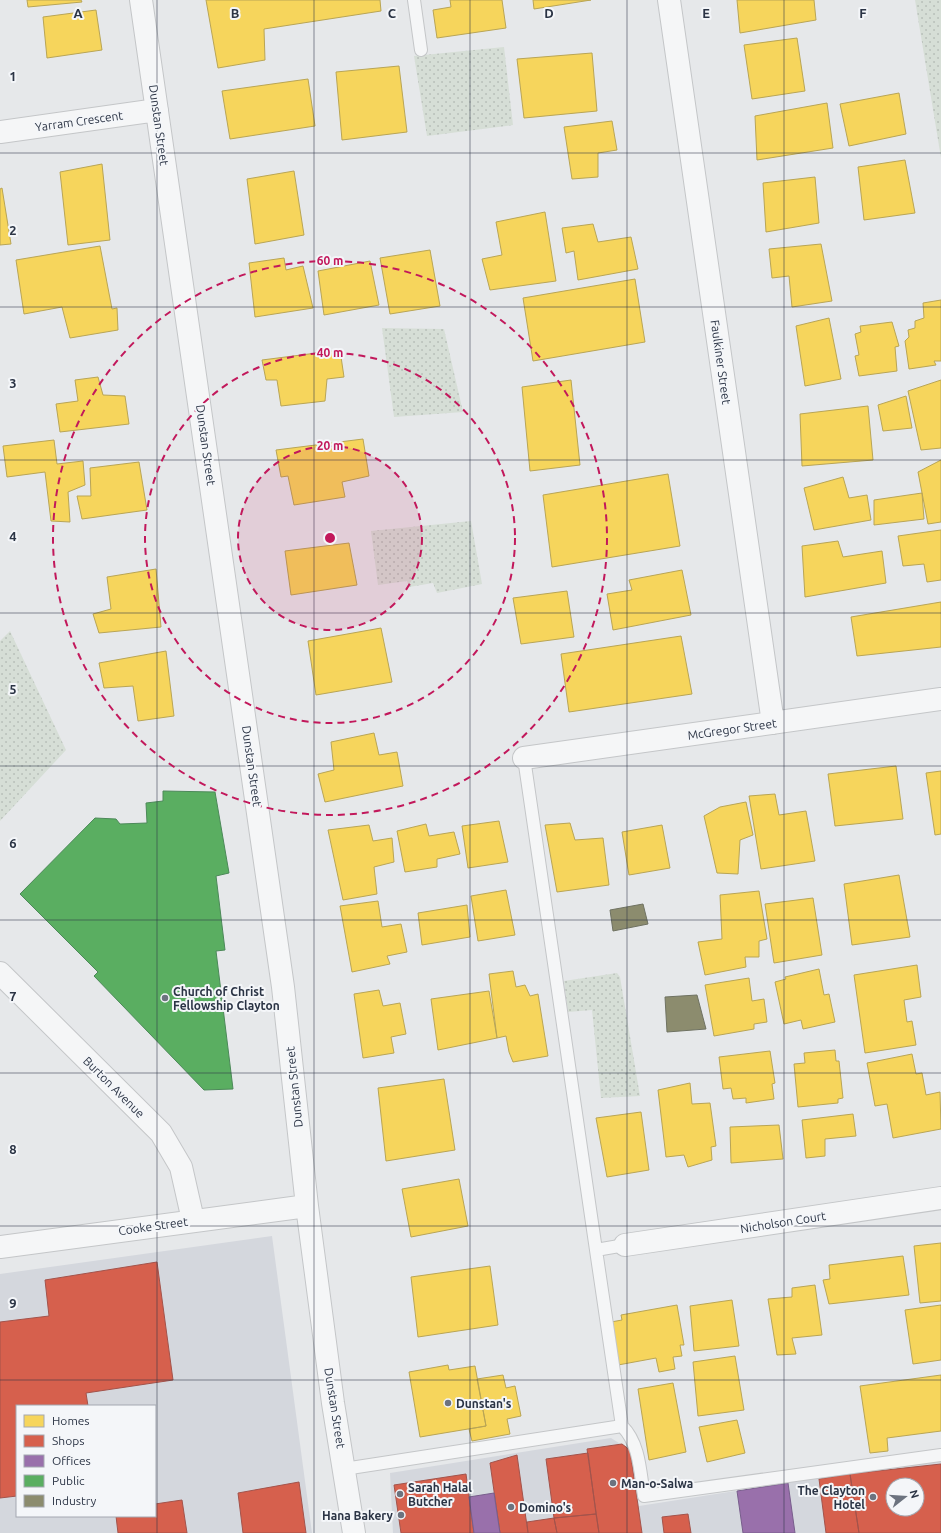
<svg xmlns="http://www.w3.org/2000/svg" width="941" height="1533" viewBox="0 0 941 1533" font-family="Ubuntu,sans-serif">
	<style>
		.built { fill: #d4d7dd; fill-rule: evenodd }
		.park { fill: url(#park-dots) }
		.homes { fill: #f6d55c; stroke: #b9a555 }
		.shops { fill: #d6604d; stroke: #a3534b; fill-rule: evenodd }
		.offices { fill: #9970ab; stroke: #785e8c }
		.public { fill: #5aae61; stroke: #4c8959 }
		.industry { fill: #8c8c6e; stroke: #6f7262 }
		.lines { fill: none; stroke-linecap: round; stroke-linejoin: round }
		.service-casing { stroke: #c4c6c8; stroke-width: 14 }
		.minor-casing { stroke: #c4c6c8; stroke-width: 24 }
		.service { stroke: #f5f6f7; stroke-width: 12 }
		.minor { stroke: #f5f6f7; stroke-width: 22 }
		.grid { fill: none; stroke: #2b3445; stroke-width: 1; stroke-opacity: 0.55 }
		.ring { fill: none; stroke: #c2185b; stroke-width: 2; stroke-dasharray: 7 5 }
		.poi-dot { fill: #6c737f; stroke: #f4f6f9; stroke-width: 1.5 }
		.labels { text-anchor: middle; dominant-baseline: central; stroke-width: 4; stroke-linejoin: round; paint-order: stroke }
		.street-label { font-size: 12px; fill: #2b3445; stroke: #f4f6f9 }
		.poi-label { font-size: 12px; font-weight: bold; fill: #2b3445; stroke: #f4f6f9; text-anchor: start }
		.grid-label { font-size: 13px; text-anchor: middle; font-weight: bold; fill: #2b3445; stroke: #f4f6f9; stroke-width: 4; stroke-linejoin: round; paint-order: stroke }
		.centre { fill: #c2185b; stroke: #f4f6f9; stroke-width: 2 }
		.ring-label { font-size: 12px; text-anchor: middle; font-weight: bold; fill: #c2185b; stroke: #f4f6f9; stroke-width: 4; stroke-linejoin: round; paint-order: stroke }
	</style>
	<defs>
		<pattern id="park-dots" width="8" height="8" patternUnits="userSpaceOnUse"><rect width="8" height="8" fill="#d6ded6"/><path d="M2 2h.1M6 6h.1" fill="none" stroke="#b8bfb9" stroke-width="1.8" stroke-linecap="round"/></pattern>
	</defs>
	<rect width="100%" height="100%" fill="#e6e8ea"/>
	<path class="built" d="M272,1236L312,1533H0V1274ZM17,1406H155V1516H17Z
		M611,1438L630,1450L639,1506L941,1459V1533H393L390,1473ZM893,1485H917V1509H893Z"/>
	<path class="park" d="M915,0H941V158Z
		M504,47L513,125L427,136L414,56Z
		M382,328L444,329L463,412L394,417Z
		M471,521L482,584L437,593L433,583L409,587L407,581L378,585L371,531Z
		M10,631L66,750L0,821V641Z
		M617,973L620,977L640,1096L601,1098L592,1010L568,1012L564,981Z"/>
	<path class="homes" d="M27,0H81L82,2L28,7Z
		M206,0H380L381,11L264,29L265,60L218,68Z
		M450,0H502L506,28L437,38L433,10L451,7Z
		M533,0H591L534,9Z
		M737,0H814L816,20L740,33Z
		M96,10L102,50L47,58L43,17Z
		M797,38L805,91L752,99L744,45Z
		M592,53L597,111L524,118L517,59Z
		M399,66L407,132L342,140L336,72Z
		M308,79L315,126L230,139L222,91Z
		M899,93L906,134L849,146L840,104Z
		M827,103L833,148L757,160L755,116Z
		M612,121L617,150L598,153V177L572,179L564,127Z
		M905,160L915,213L864,220L858,167Z
		M102,164L110,240L68,245L60,172Z
		M294,171L304,235L255,244L247,179Z
		M815,177L819,223L766,232L763,183Z
		M2,188L11,244L0,245V189Z
		M545,212L556,281L490,290L482,259L502,255L496,222Z
		M593,224L598,242L631,237L638,269L578,280L574,251L566,253L562,228Z
		M821,244L832,301L792,307L789,276L772,278L769,249Z
		M100,246L112,309L117,308L118,330L70,338L62,307L24,314L16,260Z
		M430,250L440,306L390,314L380,258Z
		M284,258L286,270L303,266L313,308L255,317L249,263Z
		M370,261L379,305L324,315L318,271Z
		M635,279L645,342L533,361L523,298Z
		M941,300V361H934L936,365L909,369L905,341L909,337L908,330L915,328V321L924,318L923,303Z
		M829,318L841,379L805,386L796,326Z
		M892,322L899,346L895,347L897,371L859,376L855,356L859,355L855,334L861,332L860,326Z
		M340,350L344,377L327,379L325,401L281,406L277,380H266L262,360Z
		M98,377L103,395L125,396L129,424L60,432L56,404L78,401L75,380Z
		M571,380L580,465L530,471L522,387Z
		M941,380V448L921,450L908,391Z
		M906,396L912,428L883,431L878,405Z
		M868,406L873,460L802,466L800,414Z
		M363,439L369,476L342,482L345,497L294,505L288,476L281,477L276,450Z
		M54,440L57,464L83,461L85,485L68,492L70,522L51,521L45,472L7,477L3,446Z
		M941,460V522L928,524L918,472Z
		M139,462L147,510L82,519L77,496H91L90,468Z
		M668,474L680,546L552,567L543,495Z
		M843,477L849,498L867,495L871,520L814,530L804,488Z
		M922,493L924,519L874,525V500Z
		M941,530V580L927,582L924,564L903,566L898,536Z
		M838,541L843,557L882,551L886,583L805,597L802,546Z
		M349,543L357,585L291,595L285,551Z
		M156,569L161,627L99,633L93,614L111,609L107,577Z
		M682,570L691,615L613,630L607,594L632,590L629,580Z
		M567,591L574,637L521,644L513,598Z
		M941,602V647L857,656L851,617Z
		M381,628L392,682L316,695L308,641Z
		M681,636L692,694L569,712L561,654Z
		M166,651L174,716L138,721L133,686L104,688L99,663Z
		M374,733L379,755L397,752L403,786L325,802L318,774L334,770L331,742Z
		M896,766L903,819L835,826L828,774Z
		M941,771V834L935,835L926,773Z
		M775,794L779,815L806,811L815,861L761,869L749,796Z
		M746,802L753,835L740,840L738,874L717,873L704,816L720,807Z
		M499,821L508,862L468,868L462,826Z
		M570,823L575,840L603,838L609,885L557,892L545,825Z
		M426,824L429,836L454,832L460,854L437,859V867L405,872L397,831Z
		M369,825L373,841L392,838L394,862L374,867L377,894L343,900L328,830Z
		M662,825L670,868L629,875L622,832Z
		M899,875L910,937L852,945L844,884Z
		M506,890L515,935L478,941L471,896Z
		M759,891L767,939L759,941V957H745L746,967L705,975L698,942L722,939L720,895Z
		M813,898L822,955L774,963L765,904Z
		M378,901L382,927L401,924L407,952L387,956L390,964L352,972L340,906Z
		M467,905L470,937L422,945L418,913Z
		M917,965L921,997L904,1000L907,1022L912,1021L916,1045L865,1053L854,975Z
		M819,969L824,995L829,994L835,1022L803,1029L801,1020L784,1024L775,982L786,979L785,977Z
		M513,971L516,987L525,985L530,996L538,994L548,1056L513,1062L509,1052L506,1036L497,1038L489,974Z
		M749,978L752,1001L764,999L767,1022L754,1024V1029L714,1036L705,985Z
		M379,990L383,1006L400,1003L406,1034L391,1037L394,1053L363,1058L354,994Z
		M489,991L497,1038L438,1050L431,999Z
		M835,1050L836,1061H839L843,1098L838,1099V1103L798,1107L794,1064L805,1063L804,1053Z
		M770,1051L775,1083L772,1084L774,1099L746,1103V1098L733,1099L731,1088L723,1089L719,1057Z
		M912,1054L916,1074L922,1073L926,1095L940,1092L941,1129L893,1138L887,1104L875,1106L867,1063Z
		M444,1079L455,1150L386,1161L378,1088Z
		M690,1083L692,1104L710,1103L716,1146L711,1147L712,1160L688,1167L684,1155L666,1157L658,1090Z
		M641,1112L649,1170L607,1177L596,1118Z
		M853,1114L856,1136L825,1139V1156L806,1158L802,1120Z
		M779,1125L783,1159L731,1163L730,1127Z
		M459,1179L468,1226L411,1237L402,1189Z
		M941,1243V1301L920,1303L914,1246Z
		M903,1256L909,1295L829,1304L823,1280L830,1279L829,1265Z
		M490,1266L498,1325L418,1337L411,1277Z
		M815,1285L822,1335L792,1338L796,1354L777,1355L768,1299L792,1297V1288Z
		M732,1300L739,1346L694,1351L690,1306Z
		M677,1305L684,1345H680L682,1356L673,1357L675,1369L659,1372L656,1358L618,1365L611,1322L622,1320L621,1315Z
		M941,1305V1360L913,1364L905,1310Z
		M735,1356L744,1410L698,1416L693,1362Z
		M448,1365L449,1370L475,1366L486,1426L420,1437L409,1372Z
		M503,1375L506,1388L515,1386L521,1416L507,1419L510,1434L472,1441L469,1429L486,1426L477,1379Z
		M941,1375V1431L887,1438L888,1451L870,1453L860,1386Z
		M673,1383L686,1452L649,1460L638,1389Z
		M737,1420L745,1453L707,1462L699,1427Z"/>
	<path class="shops" d="M157,1262L173,1380L86,1393L88,1406H17V1496L0,1498V1322L49,1316L45,1280Z
		M622,1444L630,1450L642,1533H599L587,1449Z
		M588,1453L596,1514L554,1518L546,1459Z
		M517,1455L528,1533H500L490,1463Z
		M941,1464V1533H859L850,1474ZM893,1485H917V1509H893Z
		M466,1474L474,1533H401L394,1485Z
		M850,1474L859,1533H826L819,1479Z
		M299,1482L306,1533H243L238,1493Z
		M182,1500L187,1533H118L116,1516H155V1504Z
		M596,1514L599,1533H557L554,1518Z
		M688,1514L691,1533H664L662,1517Z
		M554,1518L557,1533H528L527,1522Z"/>
	<path class="offices" d="M788,1483L795,1533H743L737,1491Z
		M494,1493L500,1533H474L469,1497Z"/>
	<path class="public" d="M163,791L215,792L229,873L216,876L225,950L216,951L233,1089L204,1090L94,976L98,972L20,894L95,818L116,819L120,824L147,823L146,803L163,801Z"/>
	<path class="industry" d="M643,904L648,924L613,931L610,910Z
		M697,995L706,1029L667,1032L665,997Z"/>
	<g class="lines">
		<defs>
			<path id="service" d="M414,0L421,50
				M524,758L596,1250
				M622,1426C640,1444 640,1472 644,1496L941,1455
				M344,1469L622,1426L596,1250L625,1245"/>
			<path id="minor" d="M141,0L283,987L307,1206L333,1403L354,1533
				M669,0L773,723
				M0,132L157,110
				M524,758L941,699
				M0,973L161,1133L181,1167L193,1220
				M625,1245L941,1198
				M0,1247L307,1206"/>
		</defs>
		<use href="#service" class="service-casing"/>
		<use href="#minor" class="minor-casing"/>
		<use href="#service" class="service"/>
		<use href="#minor" class="minor"/>
	</g>
	<path class="grid" d="M157,0V1533M314,0V1533M470,0V1533M627,0V1533M784,0V1533M0,153H941M0,307H941M0,460H941M0,613H941M0,766H941M0,920H941M0,1073H941M0,1226H941M0,1380H941"/>
	<circle cx="330" cy="538" r="92" fill="#c2185b" fill-opacity=".12"/>
	<g class="ring">
		<circle cx="330" cy="538" r="92"/>
		<circle cx="330" cy="538" r="185"/>
		<circle cx="330" cy="538" r="277"/>
	</g>
	<g class="poi-dot">
		<circle cx="165" cy="998" r="4"/>
		<circle cx="448" cy="1403" r="4"/>
		<circle cx="613" cy="1483" r="4"/>
		<circle cx="400" cy="1494" r="4"/>
		<circle cx="873" cy="1497" r="4"/>
		<circle cx="511" cy="1507" r="4"/>
		<circle cx="401" cy="1515" r="4"/>
	</g>
	<g class="labels">
		<g class="street-label">
			<text transform="translate(79 121) rotate(-8)">Yarram Crescent</text>
			<text transform="translate(159 125) rotate(82)">Dunstan Street</text>
			<text transform="translate(721 362) rotate(82)">Faulkiner Street</text>
			<text transform="translate(206 445) rotate(82)">Dunstan Street</text>
			<text transform="translate(732 729) rotate(-8)">McGregor Street</text>
			<text transform="translate(252 766) rotate(82)">Dunstan Street</text>
			<text transform="translate(114 1087) rotate(45)">Burton Avenue</text>
			<text transform="translate(294 1087) rotate(-96)">Dunstan Street</text>
			<text transform="translate(783 1222) rotate(-9)">Nicholson Court</text>
			<text transform="translate(153 1226) rotate(-8)">Cooke Street</text>
			<text transform="translate(335 1408) rotate(81)">Dunstan Street</text>
		</g>
		<g class="poi-label">
			<text x="173" y="991">Church of Christ<tspan x="173" dy="14">Fellowship Clayton</tspan></text>
			<text x="456" y="1403">Dunstan's</text>
			<text x="621" y="1483">Man-o-Salwa</text>
			<text x="408" y="1487">Sarah Halal<tspan x="408" dy="14">Butcher</tspan></text>
			<text x="865" y="1490" text-anchor="end">The Clayton<tspan x="865" dy="14">Hotel</tspan></text>
			<text x="519" y="1507">Domino's</text>
			<text x="393" y="1515" text-anchor="end">Hana Bakery</text>
		</g>
	</g>
	<g class="grid-label">
		<text x="78" y="18">A</text>
		<text x="235" y="18">B</text>
		<text x="392" y="18">C</text>
		<text x="549" y="18">D</text>
		<text x="706" y="18">E</text>
		<text x="863" y="18">F</text>
		<text x="13" y="81">1</text>
		<text x="13" y="235">2</text>
		<text x="13" y="388">3</text>
		<text x="13" y="541">4</text>
		<text x="13" y="694">5</text>
		<text x="13" y="848">6</text>
		<text x="13" y="1001">7</text>
		<text x="13" y="1154">8</text>
		<text x="13" y="1308">9</text>
	</g>
	<circle cx="330" cy="538" r="6" class="centre"/>
	<g class="ring-label">
		<text x="330" y="265">60 m</text>
		<text x="330" y="357">40 m</text>
		<text x="330" y="450">20 m</text>
	</g>
	<rect x="16" y="1405" width="140" height="112" fill="#f4f6f9" stroke="#a4a8b1"/>
	<rect x="24" y="1415" width="20" height="12" fill="#f6d55c" stroke="#a4a8b1"/>
	<text x="52" y="1425" font-size="12" fill="#2b3445">Homes</text>
	<rect x="24" y="1435" width="20" height="12" fill="#d6604d" stroke="#a4a8b1"/>
	<text x="52" y="1445" font-size="12" fill="#2b3445">Shops</text>
	<rect x="24" y="1455" width="20" height="12" fill="#9970ab" stroke="#a4a8b1"/>
	<text x="52" y="1465" font-size="12" fill="#2b3445">Offices</text>
	<rect x="24" y="1475" width="20" height="12" fill="#5aae61" stroke="#a4a8b1"/>
	<text x="52" y="1485" font-size="12" fill="#2b3445">Public</text>
	<rect x="24" y="1495" width="20" height="12" fill="#8c8c6e" stroke="#a4a8b1"/>
	<text x="52" y="1505" font-size="12" fill="#2b3445">Industry</text>
	<g transform="translate(905 1497) rotate(73)"><circle r="19" fill="#f4f6f9" stroke="#a4a8b1"/>
	<path d="M0-3L7 15L0 10L-7 15Z" fill="#6c737f"/>
	<text y="-6" font-size="11" font-weight="bold" text-anchor="middle" fill="#2b3445">N</text>
	</g>
</svg>
